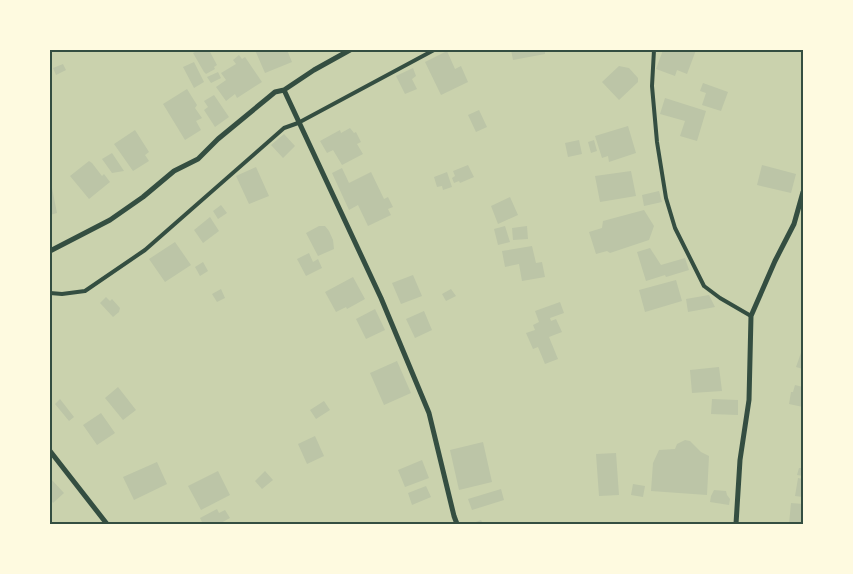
<svg xmlns="http://www.w3.org/2000/svg" width="853" height="574" viewBox="0 0 853 574" font-family="'Roboto Condensed',sans-serif">
	<style>
		.green { fill: #cad2ad }
		.building { fill: #bcc5a7 }
		.lines { fill: none; stroke-linecap: round; stroke-linejoin: round }
		.service { stroke: #344e41; stroke-width: 4 }
		.minor { stroke: #344e41; stroke-width: 5 }
		.neatline { fill: none; stroke: #344e41; stroke-width: 2 }
	</style>
	<rect width="100%" height="100%" fill="#e9edc9"/>
	<path class="green" d="M50,50H803V524H50Z"/>
	<path class="building" d="M199,50H209L217,65L214,67L215,69L206,74L204,72L193,53Z
		M255,50H287L292,62L265,73Z
		M511,50H545V54L513,60Z
		M663,50H696L687,74L677,70L675,76L656,69Z
		M447,51L455,69L461,66L468,82L441,95L425,62Z
		M239,55L242,59L245,57L262,82L237,98L235,94L226,101L216,87L226,80L221,73L236,64L233,60Z
		M194,62L204,82L194,88L183,67Z
		M63,64L66,70L56,75L53,68Z
		M619,66L629,68L638,78V82L619,100L602,82Z
		M413,68L416,76L412,79L417,89L405,94L396,76Z
		M218,72L221,78L211,83L207,77Z
		M703,83L728,92L721,111L702,105L706,93L700,91Z
		M187,89L197,105L195,108L202,118L196,121L201,130L185,140L163,104Z
		M214,95L229,117L215,127L204,110L208,107L204,101Z
		M665,98L706,111L697,141L680,136L685,121L660,114Z
		M479,110L487,127L476,132L468,115Z
		M628,126L636,153L609,162L608,156L602,158L595,136Z
		M350,128L354,133L356,132L361,142L357,144L363,154L342,165L333,150L327,153L320,141L340,130L341,133Z
		M135,130L149,152L145,155L149,161L133,171L114,144Z
		M284,134L295,146L283,158L271,145Z
		M579,140L582,154L568,157L565,143Z
		M594,140L597,151L591,153L588,142Z
		M112,153L124,171L112,173L102,159Z
		M89,161L92,163L102,176L104,174L110,182L89,199L70,176Z
		M468,165L474,177L460,183L459,181L454,183L452,178L455,176L453,171Z
		M762,165L796,174L791,193L757,185Z
		M256,167L269,196L249,204L236,176Z
		M342,168L349,183L371,172L384,199L388,197L393,207L388,209L391,215L368,226L358,205L349,210L332,173Z
		M631,171L636,196L600,202L595,176Z
		M447,172L452,187L443,190L442,186L437,187L434,177Z
		M50,183H51L57,213L50,215Z
		M659,191L662,202L644,206L642,195Z
		M510,197L518,215L498,224L491,206Z
		M221,205L227,213L218,219L213,211Z
		M644,210L654,226L649,240L610,253L607,251L596,254L589,232L602,228L603,221Z
		M210,217L219,231L203,243L194,230Z
		M319,226H325L329,231L333,240L334,249L318,256L306,233Z
		M505,226L510,242L498,245L494,229Z
		M527,226L528,239L513,240L512,228Z
		M175,242L191,265L165,282L149,259Z
		M532,246L536,263L542,262L545,277L522,281L519,264L505,267L502,251Z
		M650,248L661,265L685,258L689,270L666,277L665,275L646,281L637,252Z
		M309,253L313,262L318,259L322,268L306,276L297,259Z
		M203,262L208,271L200,276L195,267Z
		M413,275L422,296L401,304L392,283Z
		M353,277L365,299L347,309L346,307L336,312L325,292Z
		M676,280L682,301L645,312L639,290Z
		M221,289L225,298L217,302L212,294Z
		M451,289L456,296L446,301L442,294Z
		M709,295L715,307L688,312L686,299Z
		M106,297L110,301L112,299L120,308L119,312L113,317L100,303Z
		M560,302L564,313L550,318L551,321L556,319L562,332L549,337L558,359L545,364L538,347L533,349L526,333L535,330L533,325L539,322L535,311Z
		M375,309L385,330L366,339L356,319Z
		M424,311L432,330L415,338L406,319Z
		M803,347V369L796,367Z
		M397,361L411,393L384,405L370,373Z
		M719,367L722,391L692,393L690,370Z
		M795,385L803,387V407L789,404L791,392H793Z
		M118,387L136,410L123,420L105,398Z
		M60,399L74,417L69,421L55,404Z
		M712,399L738,400V415L711,414Z
		M324,401L330,410L316,419L310,410Z
		M101,413L115,433L97,445L83,425Z
		M315,436L324,456L307,464L298,444Z
		M685,440L690,441L701,452L709,456L707,495L651,491L653,463L659,450L675,449L677,444Z
		M483,442L492,482L459,490L450,450Z
		M616,453L619,495L599,496L596,454Z
		M422,460L429,478L405,487L398,470Z
		M157,462L167,484L134,500L123,477Z
		M799,468H803V476L797,475Z
		M218,471L230,495L201,510L188,486Z
		M265,471L273,480L262,489L255,481Z
		M798,478L803,479V497L795,496Z
		M51,479L64,493L53,503L50,499V480Z
		M633,484L645,486L643,497L631,495Z
		M426,486L431,497L412,505L408,493Z
		M501,489L504,500L472,510L468,499Z
		M714,490L726,491L727,495L730,499L729,505L710,502L711,496Z
		M791,503L803,504V524H789Z
		M217,509L219,513L225,510L230,518L219,524H203L200,518Z
		M481,520L483,524H471Z"/>
	<g class="lines">
		<path class="service" d="M654,50L652,86L657,142L666,198L675,228L704,286L720,298L751,316
			M50,293L62,294L85,291L145,250L284,128L298,123L434,50"/>
		<path class="minor" d="M284,90L314,70L350,50
			M50,251L110,220L143,197L174,171L198,159L218,139L269,97L275,92L284,90L381,298L429,413L454,516L457,524
			M50,451L107,524
			M736,524L740,460L749,400L751,316L775,261L794,224L803,192"/>
	</g>
	<rect width="853" height="574" fill="none" stroke="#fefae0" stroke-width="102"/>
	<rect x="51" y="51" width="751" height="472" class="neatline"/>
</svg>
